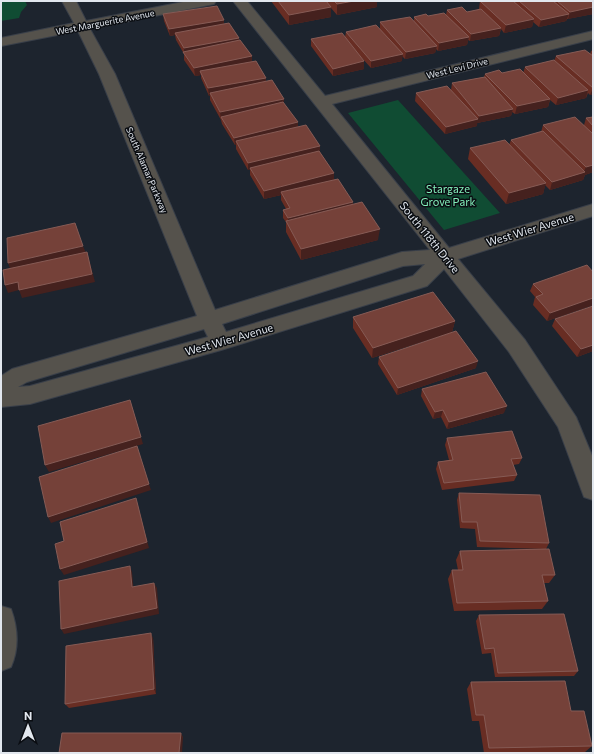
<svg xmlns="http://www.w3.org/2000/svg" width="594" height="754" viewBox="0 0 594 754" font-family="Commissioner,sans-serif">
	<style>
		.green { fill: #104c33 }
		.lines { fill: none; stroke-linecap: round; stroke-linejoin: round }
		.minor-casing { stroke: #393f49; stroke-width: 2 }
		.minor { fill: #55524c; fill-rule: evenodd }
		.wall { fill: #682d23 }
		.shaded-wall { fill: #45211e }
		.building { fill: #754139; stroke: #865b55 }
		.labels { text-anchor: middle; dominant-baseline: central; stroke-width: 3; stroke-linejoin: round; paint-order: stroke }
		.far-street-label { font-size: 9px; fill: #e2e7ee; stroke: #0a0d12 }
		.park-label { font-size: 11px; fill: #83f0bb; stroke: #0a0d12 }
		.street-label { font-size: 11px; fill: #e2e7ee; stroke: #0a0d12 }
	</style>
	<rect width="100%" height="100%" fill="#1d242e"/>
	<path class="green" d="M1,1H25L27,5L21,12L19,18L1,21Z
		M398,100L500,213L444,230L348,113Z"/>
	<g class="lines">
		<defs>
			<path id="minor" d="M62,1H76L86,21L188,1H216L214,4L209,5L90,29L115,74L215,310L402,252L430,250L233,1H247L325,96L593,31V39L332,104L449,248L593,204V216L458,259L525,340L576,417L593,458V500L584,497L558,427L509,352L444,269L427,286L221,350L30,404L1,407V376L12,369L197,316L99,74L78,31L1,46V38L74,23ZM425,264L413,276L226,332L222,324L403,266ZM204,329L208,337L30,386L18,387L27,382Z
				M1,606L11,609C18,628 19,649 11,667L1,671Z"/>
		</defs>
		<use href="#minor" class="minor-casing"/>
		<use href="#minor" class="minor"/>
	</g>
	<path class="wall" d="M271,1H377V7L337,15L331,8V17L289,25Z
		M480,1H593V14L567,19L566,21L539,27L533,22L532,27L504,33L501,29L499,36L470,41L468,40L467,45L438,51L436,49L435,53L405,59L402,56V61L371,68L361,57L364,61V69L333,76L311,46V39L345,37L346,32L380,29V22L414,21V17L446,15L447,10L467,12L480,10L479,9Z
		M163,14L224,24L239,38V40L252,56V62L266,81L284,99V103L298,127L320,152L334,173V179L353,202V205L378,240L301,260L286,232V222L283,218V210L286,209L281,200V195L264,199L250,175V170H248L236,149V145H235L222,124L221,120L210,100V96H209L201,78V75L195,76L184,60V54L176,40L175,35L170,36L164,21Z
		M593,50V95H590L588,93L586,98L556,105L550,100L548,107L515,114L512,112L511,116L477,123V126L445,134L415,101L416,93L451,90L452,83L484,77L485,74L523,73L525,67L554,61L556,56L590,54L591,51Z
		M593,117V172L585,175L583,180L550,190L545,185L543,194L506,204L468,159L470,148L509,145L511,140L541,132L543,125H584L586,118Z
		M593,272V305L547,321L533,305L535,297L530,291L533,284Z
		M593,306V351L577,357L552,326L555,319Z
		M353,317L455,321L452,332L372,358L353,328Z
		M379,357L476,368L397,395L378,364Z
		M422,389L504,413L447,429L441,417L433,419L421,396Z
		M447,438L522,458L519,464L513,465L517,475L514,481L442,490L436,469L438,462L449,460L445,445Z
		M459,493L549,543L546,549L555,575L549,583H544L548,601L542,609L454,611L448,579L452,570H458L456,560L460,551L545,549L477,547L475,529L460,528L457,500Z
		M479,615L578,671L574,676L495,677L491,653L482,654L476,621Z
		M153,638L156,694L69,708L65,704Z
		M471,682L571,711L592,746L585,752L484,753L479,721H472L467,689Z"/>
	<path class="shaded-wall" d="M354,1H377V7L337,15V4Z
		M331,7V17L289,25V15Z
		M593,7V14L568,19L570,12Z
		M569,14L566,21L539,27L541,20Z
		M534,19L532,27L504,33L506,25Z
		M224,20V28L175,33V35L170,36L169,29Z
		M501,28L499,36L470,41L471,34Z
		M469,37L467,45L438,51L439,43Z
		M239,38V45L184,54V48Z
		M437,46L435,53L405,59L406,52Z
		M403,54L402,61L371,68V61Z
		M252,56V63L200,71L201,75L195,76L194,68Z
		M364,61V69L333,76V69Z
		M266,78V86L210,93V96H209L208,88Z
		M593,88V95H590Z
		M588,90L586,98L556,105L558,98Z
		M284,99V107L221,117V120L220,112Z
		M550,99L548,107L515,114L517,106Z
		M513,109L511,116L477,123L479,116Z
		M478,119L477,126L445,134L446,127Z
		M298,122V130L236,141V145H235L234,138Z
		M320,146V154L250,168V170H248V163Z
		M593,165V172L585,175L583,180L550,190L552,182L583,173L586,167Z
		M334,173V181L281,192V195L264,199V191Z
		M546,183L543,194L506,204L509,193Z
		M353,202L352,210L288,226V218Z
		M380,229L378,240L301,260V249Z
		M83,246L86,253L11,271L8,263Z
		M87,252L95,282L22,298L19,290L8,293L5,285Z
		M593,298V305L547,321L550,313Z
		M455,321L452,332L372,358L373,348Z
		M593,345V351L577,357L581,349Z
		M478,361L476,368L397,395L398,388Z
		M507,406L504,413L447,429L449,422Z
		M443,410L441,417L433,419L435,412Z
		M141,437L143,444L49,472L45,465Z
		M149,484L151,490L51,523L48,517Z
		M136,498L149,548L64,575L60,569Z
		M130,566L132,572L134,593L132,587Z
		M154,583L157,588L159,614L64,634L61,629Z
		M151,633L153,638L156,694L154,689Z
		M181,733L183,737L182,753H179Z"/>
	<path class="building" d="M278,1H326L331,7L289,15Z
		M334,1H354L337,4Z
		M480,1H513L534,19L506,25Z
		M519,1H553L569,14L541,20Z
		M557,1H591L593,3V7L570,12Z
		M217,6L224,20L169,29L163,14Z
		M462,7L467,12L481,9L501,28L471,34L447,10Z
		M444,13L469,37L439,43L414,17L426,14L428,16Z
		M410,17L437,46L406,52L380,22Z
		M229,23L239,38L184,48L175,33Z
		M376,25L403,54L371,61L346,32Z
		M342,33L364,61L333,69L311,39Z
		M240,40L252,56L194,68L183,52Z
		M585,50L593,56V88L556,56Z
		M554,60L588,90L558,98L525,67Z
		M256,61L266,78L208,88L200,71Z
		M520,69L550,99L517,106L485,74L499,70L502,73Z
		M485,77L513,109L479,116L452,83Z
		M272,80L284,99L220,112L210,93Z
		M447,86L478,119L446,127L416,93Z
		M283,102L298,122L234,138L221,117Z
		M575,117L593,134V165L586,167L543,125Z
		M593,117V126L586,118Z
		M306,125L320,146L248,163L236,141Z
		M543,131L585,172L552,182L511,140Z
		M505,140L546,183L509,193L470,148Z
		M319,151L334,173L264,191L250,168Z
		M338,179L353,202L288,218L283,210L290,208L281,192Z
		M362,202L380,229L301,249L286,221Z
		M75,223L83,246L8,263L7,238Z
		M87,252L92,274L19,290L18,282L5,285L3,270Z
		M587,265L593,272V298L550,313L536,297L543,294L533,284Z
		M433,292L455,321L373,348L353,317Z
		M593,306V345L581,349L555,319Z
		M456,331L478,361L398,388L379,357Z
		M486,372L507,406L449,422L443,410L435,412L422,389Z
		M130,400L141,437L45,465L38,426Z
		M512,431L522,458L511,459L517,475L444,483L438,462L453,460L447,438Z
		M137,446L149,484L48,517L39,477Z
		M459,493L540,495L549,543L480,541L477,522H462Z
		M136,498L147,542L60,569L55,544L64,541L60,522Z
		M549,549L555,575H542L548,601L457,603L452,570H463L460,551Z
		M130,566L132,587L154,583L157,608L61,629L59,581Z
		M564,614L578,671L498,673L494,648L485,649L479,615Z
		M151,633L154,689L65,704L66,646Z
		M565,681L571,711H584L592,746L489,748L484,715H476L471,682Z
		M62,733H181L179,753H59Z"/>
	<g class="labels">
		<g class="far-street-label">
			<text transform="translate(105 22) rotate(-11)">West Marguerite Avenue</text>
			<text transform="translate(457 68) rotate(-14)">West Levi Drive</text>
			<text transform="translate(147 170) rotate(67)">South Alamar Parkway</text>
		</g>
		<g class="park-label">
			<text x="448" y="188">Stargaze<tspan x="448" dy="13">Grove Park</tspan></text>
		</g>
		<g class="street-label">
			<text transform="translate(530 229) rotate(-17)">West Wier Avenue</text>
			<text transform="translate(430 237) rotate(51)">South 118th Drive</text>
			<text transform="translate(229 339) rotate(-16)">West Wier Avenue</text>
		</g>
	</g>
	<rect width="594" height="754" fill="none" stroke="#e2e7ee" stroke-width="4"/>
	<g transform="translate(28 726)" stroke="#0a0d12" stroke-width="3" paint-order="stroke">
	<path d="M0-3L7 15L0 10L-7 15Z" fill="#e2e7ee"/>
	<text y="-6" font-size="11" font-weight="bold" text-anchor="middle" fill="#e2e7ee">N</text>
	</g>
</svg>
